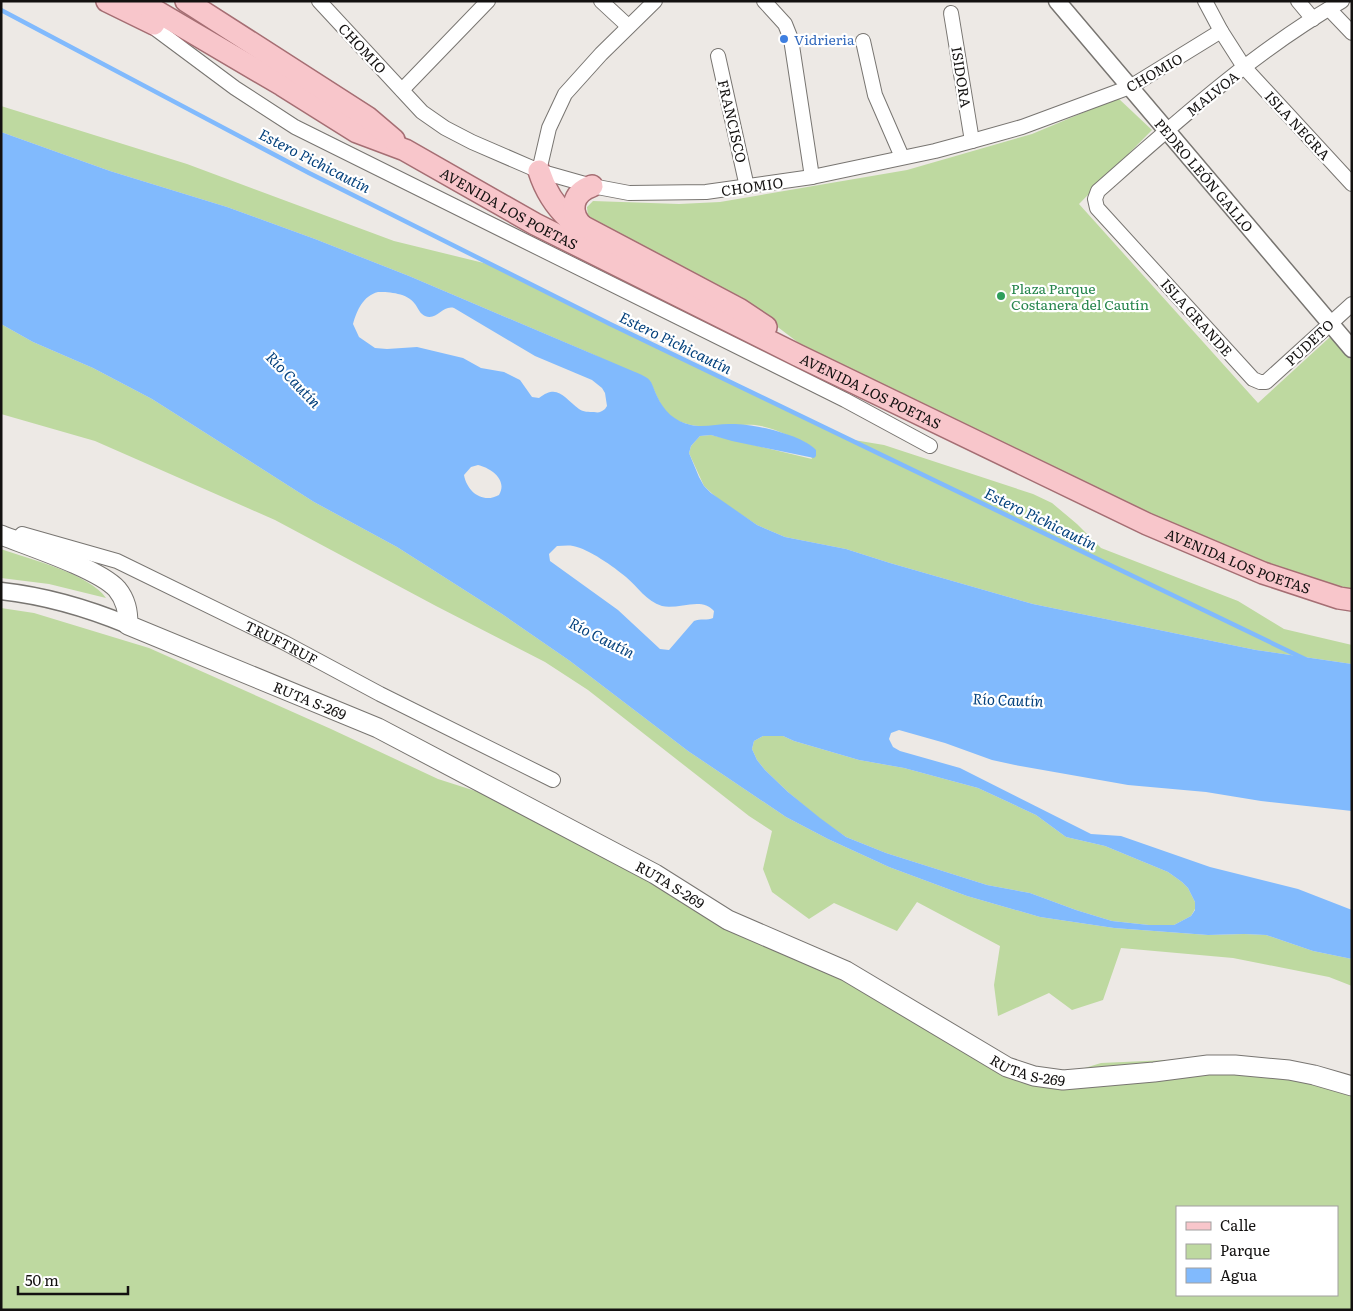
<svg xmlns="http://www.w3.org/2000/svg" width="1353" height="1311" viewBox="0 0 1353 1311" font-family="Literata,serif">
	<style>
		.green { fill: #bed9a0; fill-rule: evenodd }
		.water { fill: #81bafd; fill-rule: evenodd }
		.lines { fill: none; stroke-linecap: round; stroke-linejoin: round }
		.stream { stroke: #81bafd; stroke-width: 4.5 }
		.minor-casing { stroke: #787571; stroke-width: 16 }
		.tertiary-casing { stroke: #787571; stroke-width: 19 }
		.secondary-casing { stroke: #787571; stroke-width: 21 }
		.primary-casing { stroke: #a56e73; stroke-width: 24 }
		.minor { stroke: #fff; stroke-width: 14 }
		.tertiary { stroke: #fff; stroke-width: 16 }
		.secondary { stroke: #fff; stroke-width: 19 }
		.primary { stroke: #f8c6cb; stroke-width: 21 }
		.shop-dot { fill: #3f7fe0; stroke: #fff; stroke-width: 2 }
		.leisure-dot { fill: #2e9e5b; stroke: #fff; stroke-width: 2 }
		.labels { text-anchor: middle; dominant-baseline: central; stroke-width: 4.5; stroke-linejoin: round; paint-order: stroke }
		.shop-label { font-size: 14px; fill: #366cbe; stroke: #fff; text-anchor: start }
		.street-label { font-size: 14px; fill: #131110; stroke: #fff }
		.leisure-label { font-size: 14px; fill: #27864d; stroke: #fff; text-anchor: start }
		.water-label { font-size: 15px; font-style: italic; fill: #05427d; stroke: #fff }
	</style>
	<rect width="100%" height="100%" fill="#ede9e5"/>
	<path class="green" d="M1118,98L1152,130L1079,204L1258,403L1330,337L1352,361V591L1335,588L1173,532L804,347L736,295L659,254L608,230L588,217L587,207L593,201L679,204L720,202L907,170L1032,134Z
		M1,106L187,164L394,241L496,266L610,324L848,439L884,445L1033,494L1052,503L1077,524L1101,548L1238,601L1284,629L1352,645V664L1256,650L1033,604L890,563L846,549L785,537L757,525L719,500L704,486L689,453L691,446L700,436L711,435L812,459L806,443C791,437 773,427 755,425C726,423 681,437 662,406C657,398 654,389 650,381L590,353L409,276L315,239L227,207L110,171L1,132Z
		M1,324L33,342L93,368L152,399L314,502L397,547L502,614L570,661L688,751L786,817L828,839L889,867L967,896L1040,917L1114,928L1208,935L1244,934L1266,935L1313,951L1352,959V986L1329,977L1233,958L1121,948L1103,1000L1072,1010L1049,993L998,1016L994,985L1000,946L917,902L897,931L834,903L809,919L772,892L763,869L772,831L749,816L588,690L545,662L436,606L275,520L95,441L1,414Z
		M1,549C29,559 90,574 106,598L49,584L1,578Z
		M1,608L34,613L149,648L331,729L438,779L491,796L644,876L723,928L846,982L990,1065L1049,1079L1101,1063L1190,1059L1352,1082V1310H1ZM1177,1207H1337V1295H1177Z
		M763,736H783L794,741L859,760L904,768L978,788L1036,815L1066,837L1105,846L1168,872L1182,882L1188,888L1195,902V909L1191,916L1174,925H1149L1112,921L1076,910L1030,893L987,885L886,853L846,837L820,819L788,792L765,770L757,760L752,749L754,741Z"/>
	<path class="water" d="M1,132L110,171L227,207L315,239L409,276L635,372C640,374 648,377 651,382C653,386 655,392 657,396C664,411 674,421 691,425C703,428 717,424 729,424C751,423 801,434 816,450V456L814,458L732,441L711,435L700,436L691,446L689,453L699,477L704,486L711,493L757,525L785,537L846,549L890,563L1033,604L1256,650L1352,664V811L1261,801L1206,792L1128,785L1015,765L992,760L945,743L899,730L891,733L889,739L893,747L900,751L960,768L1091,834L1121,836L1210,867L1298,889L1352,910V959L1313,951L1266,935L1244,934L1208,935L1114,928L1040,917L967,896L889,867L828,839L786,817L688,751L570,661L502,614L397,547L314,502L152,399L93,368L33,342L1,324ZM378,292C390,292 407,293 415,304C418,308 420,314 425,316C437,321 442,305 454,308L535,356L592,380L602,388L605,393L607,406L605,409C601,412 599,413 594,412C589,412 583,412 579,409C564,398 558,383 539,398L532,397L520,380L504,372L481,368L463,358L417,347L387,349L375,348L359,337L353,324C357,310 363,296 378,292ZM478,465C491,468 508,480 499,495C483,504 467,492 464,475L471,467ZM557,546C562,546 568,545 573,546C589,549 614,567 626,577C638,587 646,601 662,606C678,610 702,596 714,611L713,618C708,621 700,618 694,621L669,650L660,649L618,610L550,561L549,554ZM763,736H783L794,741L859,760L904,768L978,788L1036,815L1066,837L1105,846L1168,872L1182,882L1188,888L1195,902V910L1191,916L1174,925H1149L1112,921L1076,910L1030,893L987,885L886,853L846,837L820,818L788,792L765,770L757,760L752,749L754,741Z"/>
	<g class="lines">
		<path class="stream" d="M1,10L309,173L610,324L1305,659"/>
		<defs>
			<g id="minor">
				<path d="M319,1L422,112L445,128L472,142L539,171L592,186L629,193L706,192L812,177L935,151L972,141L1022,127L1130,87L1221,31"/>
				<path d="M601,1L628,26"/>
				<path d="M764,1L785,24L791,39L812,177"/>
				<path d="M1205,1L1221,31L1244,67L1352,184"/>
				<path d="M1298,1L1313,19"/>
				<path d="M1342,1C1253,52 1175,123 1098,191L1095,199L1097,208L1253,379L1260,382H1266L1352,304"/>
				<path d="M1329,9L1352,33"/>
				<path d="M951,13L972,141"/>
				<path d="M145,21L235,88L295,127L845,400L930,446"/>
				<path d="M863,41L875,95L902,157"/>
				<path d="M718,56L747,187"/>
				<path d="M402,90L488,1"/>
				<path d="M539,171L549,128L565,94L601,54L655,1"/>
				<path id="s1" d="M22,534L117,561L285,643L380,694L553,780"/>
			</g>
			<g id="tertiary">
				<path id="s2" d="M1057,1L1352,349"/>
				<path d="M1,591C46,596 87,608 128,625"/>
			</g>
			<g id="secondary">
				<path id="s3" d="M1,535C29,546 99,569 117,589C126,600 128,611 128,625L378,728L655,874L728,920L846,971L1007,1067L1034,1076L1063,1080L1154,1072L1208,1065H1235L1289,1070L1314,1075L1352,1086"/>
			</g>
			<g id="primary">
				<path d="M107,1L154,24"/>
				<path id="s4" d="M139,1L282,85L357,132L405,150L535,224L797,355L1147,524L1263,573L1339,598L1352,600"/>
				<path d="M186,1L367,117L394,140"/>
				<path d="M539,171C545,190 554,205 569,219L739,309L766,327"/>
				<path d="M583,227C568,212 572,193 592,186"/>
			</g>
		</defs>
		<use href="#minor" class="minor-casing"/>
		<use href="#tertiary" class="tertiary-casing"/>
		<use href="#secondary" class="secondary-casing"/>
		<use href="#primary" class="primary-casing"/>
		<use href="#minor" class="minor"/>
		<use href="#tertiary" class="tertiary"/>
		<use href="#secondary" class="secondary"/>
		<use href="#primary" class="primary"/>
	</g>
	<circle class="shop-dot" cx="784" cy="39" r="5"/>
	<circle class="leisure-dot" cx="1001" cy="296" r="5"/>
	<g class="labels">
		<g class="shop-label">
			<text x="794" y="39">Vidrieria</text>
		</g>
		<g class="street-label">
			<text transform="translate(363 48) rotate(47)">CHOMIO</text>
			<text transform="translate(1154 72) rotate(-30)">CHOMIO</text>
			<text transform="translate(962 77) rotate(81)">ISIDORA</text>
			<text transform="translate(1212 93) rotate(-39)">MALVOA</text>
			<text transform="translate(733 121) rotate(77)">FRANCISCO</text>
			<text transform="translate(1298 125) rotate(47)">ISLA NEGRA</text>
			<text stroke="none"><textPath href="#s2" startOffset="228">PEDRO LEÓN GALLO</textPath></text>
			<text transform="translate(752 186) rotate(-8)">CHOMIO</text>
			<text stroke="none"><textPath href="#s4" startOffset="425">AVENIDA LOS POETAS</textPath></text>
			<text transform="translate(1197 317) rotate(48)">ISLA GRANDE</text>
			<text transform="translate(1309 342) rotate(-43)">PUDETO</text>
			<text stroke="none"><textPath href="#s4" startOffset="830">AVENIDA LOS POETAS</textPath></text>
			<text stroke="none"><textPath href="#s4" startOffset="1235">AVENIDA LOS POETAS</textPath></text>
			<text stroke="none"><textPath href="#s1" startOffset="282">TRUFTRUF</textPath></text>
			<text stroke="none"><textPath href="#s3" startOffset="364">RUTA S-269</textPath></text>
			<text stroke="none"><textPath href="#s3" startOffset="769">RUTA S-269</textPath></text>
			<text stroke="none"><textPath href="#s3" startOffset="1174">RUTA S-269</textPath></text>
		</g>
		<g class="leisure-label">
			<text x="1011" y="288">Plaza Parque<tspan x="1011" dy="16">Costanera del Cautín</tspan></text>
		</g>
		<g class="water-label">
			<text transform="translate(315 160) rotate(27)">Estero Pichicautín</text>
			<text transform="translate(676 342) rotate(26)">Estero Pichicautín</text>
			<text transform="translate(294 379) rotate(46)">Río Cautín</text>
			<text transform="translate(1041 518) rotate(26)">Estero Pichicautín</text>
			<text transform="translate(602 637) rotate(27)">Río Cautín</text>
			<text transform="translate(1008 699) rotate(2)">Río Cautín</text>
		</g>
	</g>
	<rect width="1353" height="1311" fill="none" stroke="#131110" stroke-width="5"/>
	<rect x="1176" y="1206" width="162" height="90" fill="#ffffff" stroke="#a1a09f"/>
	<rect x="1186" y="1222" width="25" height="8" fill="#f8c6cb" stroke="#a1a09f"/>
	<text x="1220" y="1231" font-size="15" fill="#131110">Calle</text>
	<rect x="1186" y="1244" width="25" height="15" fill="#bed9a0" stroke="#a1a09f"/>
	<text x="1220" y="1256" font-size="15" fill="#131110">Parque</text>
	<rect x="1186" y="1268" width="25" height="15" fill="#81bafd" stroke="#a1a09f"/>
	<text x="1220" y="1281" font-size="15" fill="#131110">Agua</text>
	<path d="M18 1286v8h110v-8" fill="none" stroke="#131110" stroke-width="2.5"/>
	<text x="25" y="1286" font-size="15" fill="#131110" stroke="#ffffff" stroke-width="4" paint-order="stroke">50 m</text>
</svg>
